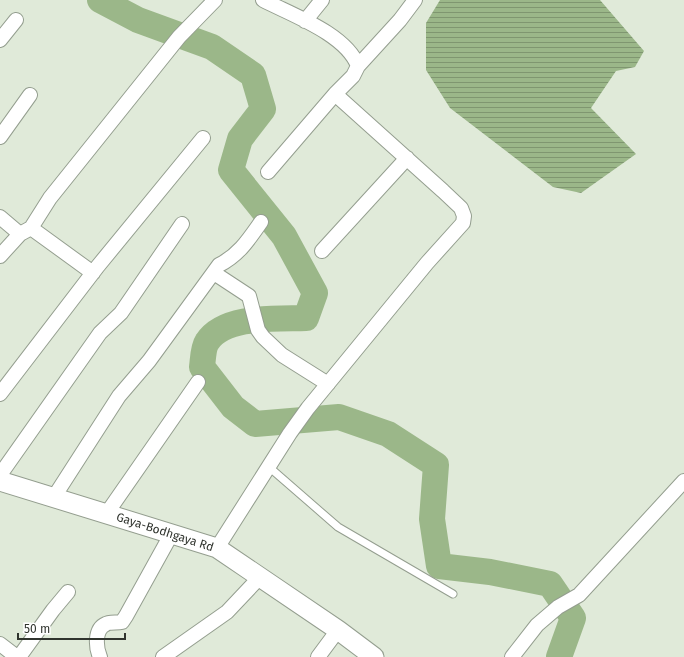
<svg xmlns="http://www.w3.org/2000/svg" width="684" height="657" viewBox="0 0 684 657" font-family="'Fira Sans',sans-serif">
	<style>
		.water { fill: url(#water-rules) }
		.lines { fill: none; stroke-linecap: round; stroke-linejoin: round }
		.river { stroke: #9bb789; stroke-width: 26 }
		.lane-casing { stroke: #949e8f; stroke-width: 9 }
		.street-casing { stroke: #949e8f; stroke-width: 16 }
		.secondary-casing { stroke: #949e8f; stroke-width: 21 }
		.lane { stroke: #fff; stroke-width: 7 }
		.street { stroke: #fff; stroke-width: 14 }
		.secondary { stroke: #fff; stroke-width: 19 }
		.labels { text-anchor: middle; dominant-baseline: central; stroke-width: 4; stroke-linejoin: round; paint-order: stroke }
		.street-label { font-size: 12px; fill: #30342e; stroke: #fff }
	</style>
	<defs>
		<pattern id="water-rules" width="6" height="5" patternUnits="userSpaceOnUse"><rect width="6" height="5" fill="#9bb789"/><path d="M0 2.5h6" fill="none" stroke="#7f9670"/></pattern>
	</defs>
	<rect width="100%" height="100%" fill="#e0ead9"/>
	<path class="water" d="M440,0H600L644,51L635,67L616,71L591,108L636,154L581,193L553,187L450,108L426,70V23Z"/>
	<g class="lines">
		<path class="river" d="M100,0L138,20L212,47L253,75L263,109L240,139L231,170L284,236L315,293L306,318C277,319 224,315 207,342C203,348 203,360 202,367L233,407L255,424L339,417L388,434L436,465L432,519L439,566L490,572L550,584L573,618L559,657"/>
		<defs>
			<path id="lane" d="M269,467L338,527L453,594"/>
			<path id="street" d="M305,21L322,0
				M0,40L16,20
				M358,66L400,20L415,0
				M0,137L30,95
				M268,172L335,94
				M0,217L20,234
				M31,228L93,273
				M322,251L407,158
				M0,256L20,234L31,228L50,198L179,37L215,0
				M214,273L249,296L258,330L263,337L282,355L328,384
				M0,394L98,266L203,138
				M0,475L100,333L121,313L182,224
				M54,497L119,396L149,361L219,265C239,255 249,239 261,222
				M107,513L198,382
				M217,548L290,433L308,408L427,263L463,223L464,216L461,208L443,191L335,94L353,76L358,66C346,34 292,15 263,0
				M0,644L17,657
				M19,657L53,610L68,592
				M100,657C96,648 94,629 106,624C109,622 117,623 122,622L126,616L172,533
				M163,657L227,612L260,577
				M318,657L338,630
				M512,657L537,625L558,607L579,595L684,481"/>
			<path id="secondary" d="M0,481L217,548L338,630L374,657"/>
		</defs>
		<use href="#lane" class="lane-casing"/>
		<use href="#street" class="street-casing"/>
		<use href="#secondary" class="secondary-casing"/>
		<use href="#lane" class="lane"/>
		<use href="#street" class="street"/>
		<use href="#secondary" class="secondary"/>
	</g>
	<g class="labels">
		<g class="street-label">
			<text transform="translate(165 532) rotate(18)">Gaya-Bodhgaya Rd</text>
		</g>
	</g>
	<path d="M18 633v6h107v-6" fill="none" stroke="#30342e" stroke-width="2"/>
	<text x="24" y="633" font-size="12" fill="#30342e" stroke="#ffffff" stroke-width="3" paint-order="stroke">50 m</text>
</svg>
